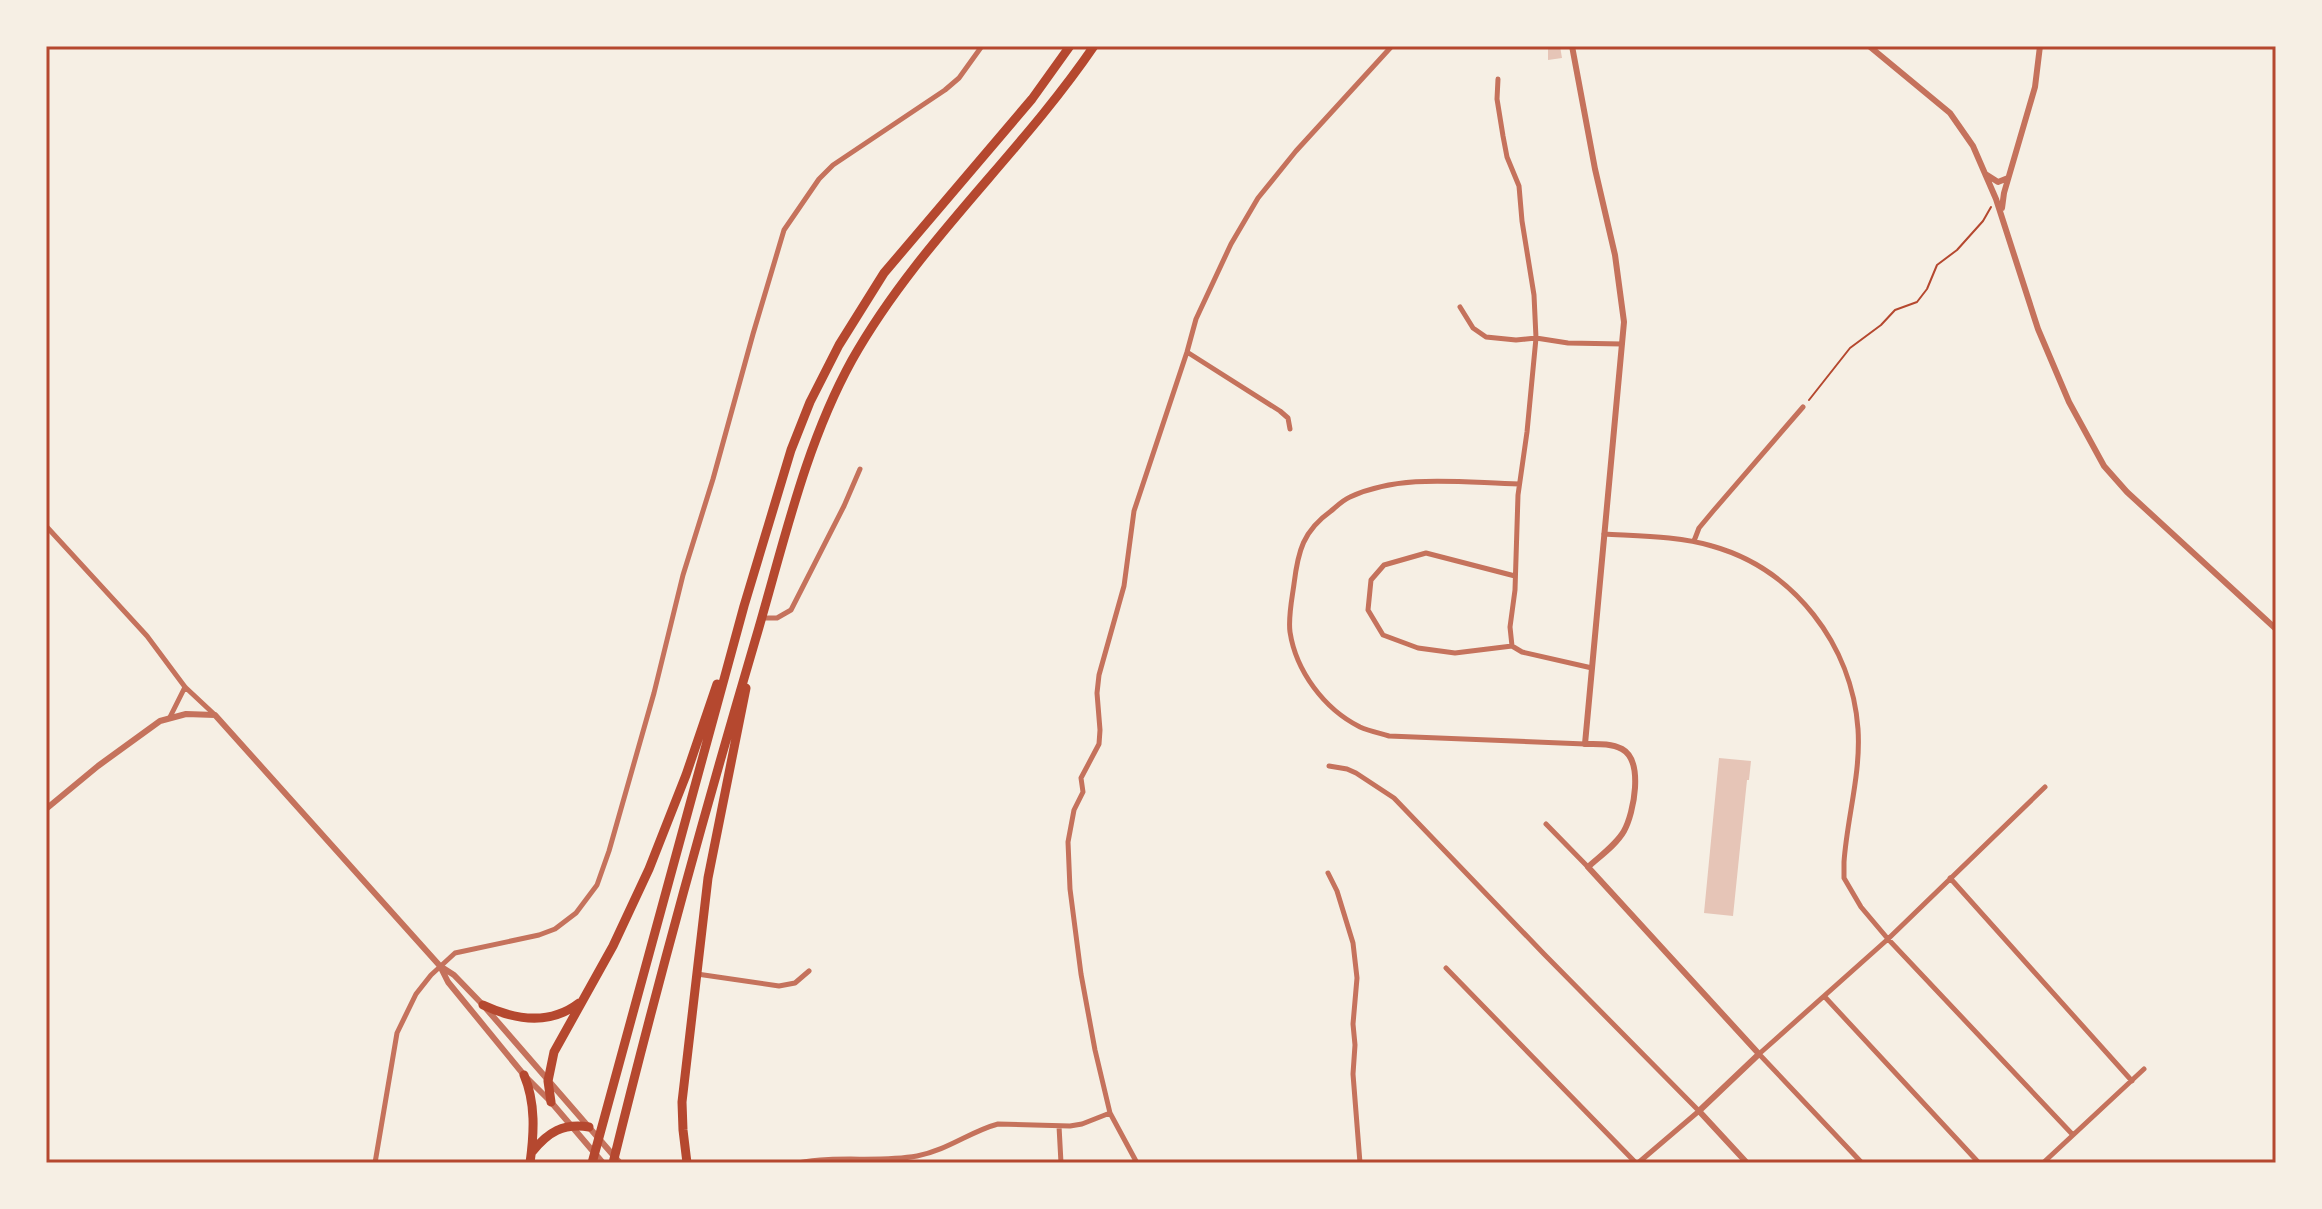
<svg xmlns="http://www.w3.org/2000/svg" width="2322" height="1209" viewBox="0 0 2322 1209" font-family="Mulish,sans-serif">
	<style>
		.building { fill: #e6c5b7 }
		.lines { fill: none; stroke-linecap: round; stroke-linejoin: round }
		.path { stroke: #b5482f; stroke-width: 2 }
		.minor { stroke: #c5725c; stroke-width: 5 }
		.tertiary { stroke: #c5725c; stroke-width: 6 }
		.trunk { stroke: #b5482f; stroke-width: 9 }
		.neatline { fill: none; stroke: #b5482f; stroke-width: 3 }
	</style>
	<rect width="100%" height="100%" fill="#f6efe4"/>
	<path class="building" d="M1548,46H1560L1562,58L1548,60Z
		M1719,758L1751,761L1749,780H1747L1733,916L1704,913Z"/>
	<g class="lines">
		<path class="path" d="M1809,400L1850,348L1881,325L1895,310L1917,302L1927,289L1937,265L1957,250L1983,221L1991,207"/>
		<path class="minor" d="M1498,79L1497,99L1503,136L1507,157L1519,186L1522,221L1534,295L1536,338L1527,432L1518,495L1515,590L1510,627L1512,646
			M1460,307L1473,328L1486,337L1516,340L1536,338L1568,343L1622,344
			M1187,352L1280,411L1288,418L1290,429
			M1519,484C1464,483 1402,473 1350,497C1343,500 1337,506 1331,511C1303,531 1298,551 1294,584C1292,599 1288,617 1290,632C1296,671 1324,709 1360,727C1369,731 1379,733 1389,736L1585,744
			M46,526L147,636L185,687L215,715
			M1604,534C1638,536 1680,536 1712,546C1794,569 1852,645 1858,729C1861,774 1847,818 1844,862V878L1861,907L1888,939L2073,1135
			M1694,541L1699,528L1714,510L1803,407
			M763,618H777L791,610L844,506L860,469
			M1512,646L1455,653L1418,648L1383,635L1368,610L1371,580L1384,565L1426,553L1515,576
			M1512,646L1522,652L1592,668
			M170,717L185,687
			M1329,766L1347,769L1356,773L1394,798L1544,954L1699,1111L1638,1163
			M1546,824L1588,867
			M1328,873L1337,891L1353,943L1357,978L1353,1024L1355,1045L1353,1074L1360,1163
			M1950,878L2132,1081
			M1446,968L1636,1163
			M697,974L779,986L795,983L809,971
			M1824,996L1979,1163
			M1110,1113L1095,1050L1081,974L1070,889L1068,842L1074,810L1083,792L1081,778L1099,744L1100,730L1097,693L1099,675L1124,586L1134,511L1187,352L1196,319L1231,244L1258,198L1296,151L1392,46
			M1059,1126L1061,1163
			M375,1163L397,1033L416,994L431,975L455,953L539,935L555,929L576,913L597,885L609,851L654,693L683,575L713,479L753,334L784,230L819,179L833,165L945,90L959,78L982,46
			M798,1163C837,1155 878,1163 917,1156C948,1150 971,1131 998,1124L1070,1126L1082,1124L1110,1113L1137,1163
			M1862,1163L1759,1054L1888,939L2045,787
			M2043,1163L2144,1069"/>
		<path class="tertiary" d="M1572,46L1595,169L1615,255L1624,322L1585,744C1597,744 1611,743 1622,749C1644,761 1634,813 1624,831C1616,845 1600,856 1588,867L1759,1054L1699,1111L1747,1163
			M1869,46L1950,113L1973,146L1996,199L2038,329L2069,402L2104,466L2127,492L2276,629
			M1987,175L1998,182L2008,178
			M2002,208L2004,193L2035,87L2040,46
			M46,809L98,766L160,721L186,714L215,715L440,966L448,982L524,1075L551,1102L603,1163
			M440,966L454,975L483,1005L620,1163"/>
		<path class="trunk" d="M483,1005C515,1020 549,1026 579,1003
			M524,1075C536,1103 534,1134 530,1163
			M551,1102L548,1081L554,1052L613,946L649,869L686,775L717,684
			M532,1152C548,1132 563,1123 589,1127
			M592,1163L744,606L791,450L810,402L839,345L884,273L1032,99L1070,46
			M613,1163C656,988 704,814 755,641C783,547 804,447 852,360C918,243 1019,156 1094,46
			M687,1163L683,1130L682,1102L708,878L746,688"/>
	</g>
	<rect width="2322" height="1209" fill="none" stroke="#f6efe4" stroke-width="96"/>
	<rect x="48" y="48" width="2226" height="1113" class="neatline"/>
</svg>
